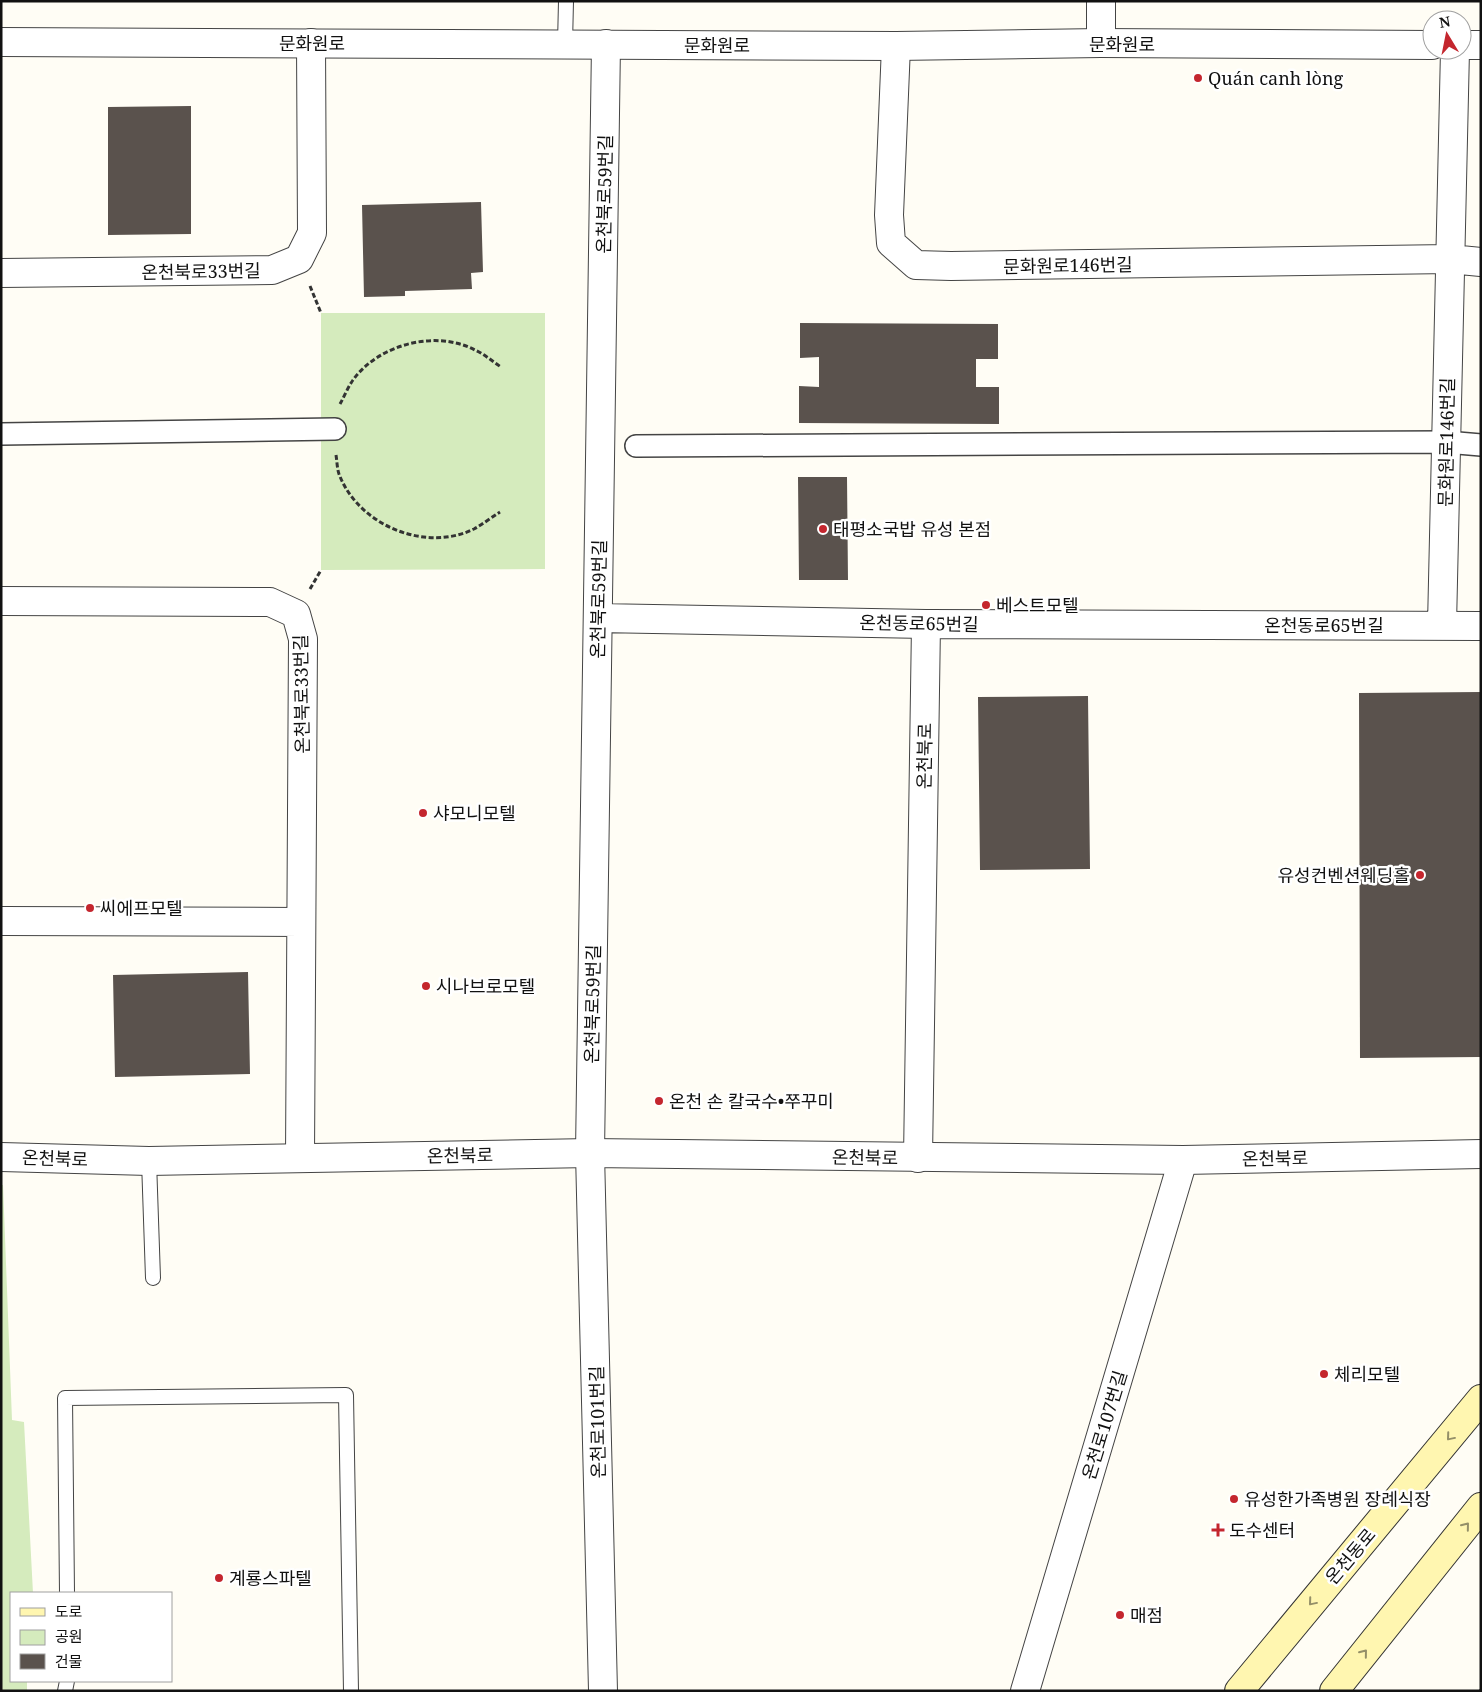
<svg xmlns="http://www.w3.org/2000/svg" width="1482" height="1692" viewBox="0 0 1482 1692" font-family="'Noto Serif','Noto Sans KR',serif">
	<style>
		.green { fill: #d5ebbd }
		.building { fill: #5a524d }
		.lines { fill: none; stroke-linecap: round; stroke-linejoin: round }
		.service-casing { stroke: #444; stroke-width: 16 }
		.pedestrian-casing { stroke: #444; stroke-width: 24 }
		.minor-casing { stroke: #444; stroke-width: 30 }
		.tertiary-casing { stroke: #444; stroke-width: 30 }
		.secondary-casing { stroke: #333; stroke-width: 30 }
		.path { stroke: #333; stroke-width: 3; stroke-dasharray: 5 2.5; stroke-linecap: butt }
		.service { stroke: #fff; stroke-width: 14 }
		.pedestrian { stroke: #fff; stroke-width: 21 }
		.minor { stroke: #fff; stroke-width: 28 }
		.tertiary { stroke: #fff; stroke-width: 28 }
		.secondary { stroke: #fff6b0; stroke-width: 28 }
		.oneway { stroke: #948f68 }
		.poi-dot { fill: #c4262e; stroke: #fff; stroke-width: 2 }
		.labels { text-anchor: middle; dominant-baseline: central; stroke-width: 5; stroke-linejoin: round; paint-order: stroke }
		.street-label { font-size: 18px; fill: #111; stroke: #fff }
		.poi-label { font-size: 18px; fill: #111; stroke: #fff; text-anchor: start }
	</style>
	<rect width="100%" height="100%" fill="#fffdf5"/>
	<path class="green" d="M321,313H545V569L321,570Z
		M1,1185H3L12,1420L24,1422L33,1593H11V1681H27V1691H1Z"/>
	<path class="building" d="M191,106V234L108,235V107Z
		M481,202L483,272L471,273L472,289L405,291V296L364,297L362,205Z
		M800,323L998,324V359H976V387H999V424L799,423V386L819,387V357L800,358Z
		M798,477H847L848,580H799Z
		M1481,692V1057L1360,1058L1359,693Z
		M1088,696L1090,869L980,870L978,697Z
		M248,972L250,1074L115,1077L113,975Z"/>
	<g class="lines">
		<defs>
			<path id="service" d="M565,44L566,1
				M149,1161L153,1278
				M67,1593L65,1398L346,1395L351,1691
				M65,1691L67,1681"/>
			<path id="pedestrian" d="M1,434L335,429
				M636,446L1446,442L1481,445"/>
			<path id="minor" d="M1101,43V1
				M896,46L889,215L891,243L916,265L951,266L1450,259L1481,262
				M1,273L272,270L299,259L312,233L311,43
				M1,601L270,602L296,614L303,639L300,1157
				M598,618L926,624L1481,626
				M1442,625L1455,50
				M1,921L301,922
				M918,1158L926,624
				M603,1691L590,1153L606,44
				M1025,1691L1183,1160"/>
			<path id="tertiary" d="M1,42L896,46L1101,43L1432,45
				M1462,45H1481
				M1,1157L149,1161L590,1153L1183,1160L1481,1154"/>
			<path id="secondary" d="M1239,1691L1481,1399
				M1334,1691L1481,1507"/>
		</defs>
		<use href="#service" class="service-casing"/>
		<use href="#pedestrian" class="pedestrian-casing"/>
		<use href="#minor" class="minor-casing"/>
		<use href="#tertiary" class="tertiary-casing"/>
		<use href="#secondary" class="secondary-casing"/>
		<path class="path" d="M310,286L321,313
			M340,404C344,397 348,387 353,380C378,345 435,329 475,350C484,354 492,361 501,367
			M336,455C337,461 337,468 339,474C358,525 425,553 474,529C483,524 492,517 500,512
			M310,589L321,570
			M1480,1691L1481,1690"/>
		<use href="#service" class="service"/>
		<use href="#pedestrian" class="pedestrian"/>
		<use href="#minor" class="minor"/>
		<use href="#tertiary" class="tertiary"/>
		<use href="#secondary" class="secondary"/>
	</g>
	<defs><path id="oneway-chevron" d="M-2-3.5L2.5 0L-2 3.5" fill="none" stroke-width="1.6" stroke-linecap="round" stroke-linejoin="round" transform="scale(1.25)"/></defs>
	<g class="oneway">
		<use href="#oneway-chevron" transform="translate(1450 1437) rotate(130)"/>
		<use href="#oneway-chevron" transform="translate(1466 1526) rotate(-51)"/>
		<use href="#oneway-chevron" transform="translate(1312 1602) rotate(130)"/>
		<use href="#oneway-chevron" transform="translate(1364 1653) rotate(-51)"/>
	</g>
	<g class="poi-dot">
		<circle cx="1198" cy="78" r="5"/>
		<circle cx="823" cy="529" r="5"/>
		<circle cx="986" cy="605" r="5"/>
		<circle cx="423" cy="813" r="5"/>
		<circle cx="1420" cy="875" r="5"/>
		<circle cx="90" cy="908" r="5"/>
		<circle cx="426" cy="986" r="5"/>
		<circle cx="659" cy="1101" r="5"/>
		<circle cx="1324" cy="1374" r="5"/>
		<circle cx="1234" cy="1499" r="5"/>
		<path d="M1215.5 1522.5h5v5h5v5h-5v5h-5v-5h-5v-5h5z"/>
		<circle cx="219" cy="1578" r="5"/>
		<circle cx="1120" cy="1615" r="5"/>
	</g>
	<g class="labels">
		<g class="street-label">
			<text x="312" y="43">문화원로</text>
			<text x="1122" y="44">문화원로</text>
			<text x="717" y="45">문화원로</text>
			<text transform="translate(604 194) rotate(-89)">온천북로59번길</text>
			<text transform="translate(1068 265) rotate(-1)">문화원로146번길</text>
			<text transform="translate(201 271) rotate(-1)">온천북로33번길</text>
			<text transform="translate(1446 442) rotate(-89)">문화원로146번길</text>
			<text transform="translate(598 599) rotate(-89)">온천북로59번길</text>
			<text transform="translate(919 623) rotate(1)">온천동로65번길</text>
			<text x="1324" y="625">온천동로65번길</text>
			<text transform="translate(301 694) rotate(-91)">온천북로33번길</text>
			<text transform="translate(924 756) rotate(-89)">온천북로</text>
			<text transform="translate(592 1004) rotate(-89)">온천북로59번길</text>
			<text transform="translate(460 1155) rotate(-1)">온천북로</text>
			<text transform="translate(865 1157) rotate(1)">온천북로</text>
			<text transform="translate(55 1158) rotate(2)">온천북로</text>
			<text transform="translate(1275 1158) rotate(-1)">온천북로</text>
			<text transform="translate(597 1422) rotate(-91)">온천로101번길</text>
			<text transform="translate(1104 1425) rotate(-73)">온천로107번길</text>
			<text transform="translate(1350 1556) rotate(-50)">온천동로</text>
		</g>
		<g class="poi-label">
			<text x="1208" y="78">Quán canh lòng</text>
			<text x="833" y="529">태평소국밥 유성 본점</text>
			<text x="996" y="605">베스트모텔</text>
			<text x="433" y="813">샤모니모텔</text>
			<text x="1410" y="875" text-anchor="end">유성컨벤션웨딩홀</text>
			<text x="100" y="908">씨에프모텔</text>
			<text x="436" y="986">시나브로모텔</text>
			<text x="669" y="1101">온천 손 칼국수•쭈꾸미</text>
			<text x="1334" y="1374">체리모텔</text>
			<text x="1244" y="1499">유성한가족병원 장례식장</text>
			<text x="1229" y="1530">도수센터</text>
			<text x="229" y="1578">계룡스파텔</text>
			<text x="1130" y="1615">매점</text>
		</g>
	</g>
	<rect width="1482" height="1692" fill="none" stroke="#111111" stroke-width="5"/>
	<rect x="10" y="1592" width="162" height="90" fill="#ffffff" stroke="#a0a0a0"/>
	<rect x="20" y="1608" width="25" height="8" fill="#fff6b0" stroke="#a0a0a0"/>
	<text x="55" y="1617" font-size="15" fill="#111111">도로</text>
	<rect x="20" y="1630" width="25" height="15" fill="#d5ebbd" stroke="#a0a0a0"/>
	<text x="55" y="1642" font-size="15" fill="#111111">공원</text>
	<rect x="20" y="1654" width="25" height="15" fill="#5a524d" stroke="#a0a0a0"/>
	<text x="55" y="1667" font-size="15" fill="#111111">건물</text>
	<g transform="translate(1447 35) rotate(350)"><circle r="24" fill="#ffffff" stroke="#a0a0a0"/>
	<path d="M0-4L9 19L0 12L-9 19Z" fill="#c4262e"/>
	<text y="-8" font-size="14" font-weight="bold" text-anchor="middle" fill="#111111">N</text>
	</g>
</svg>
